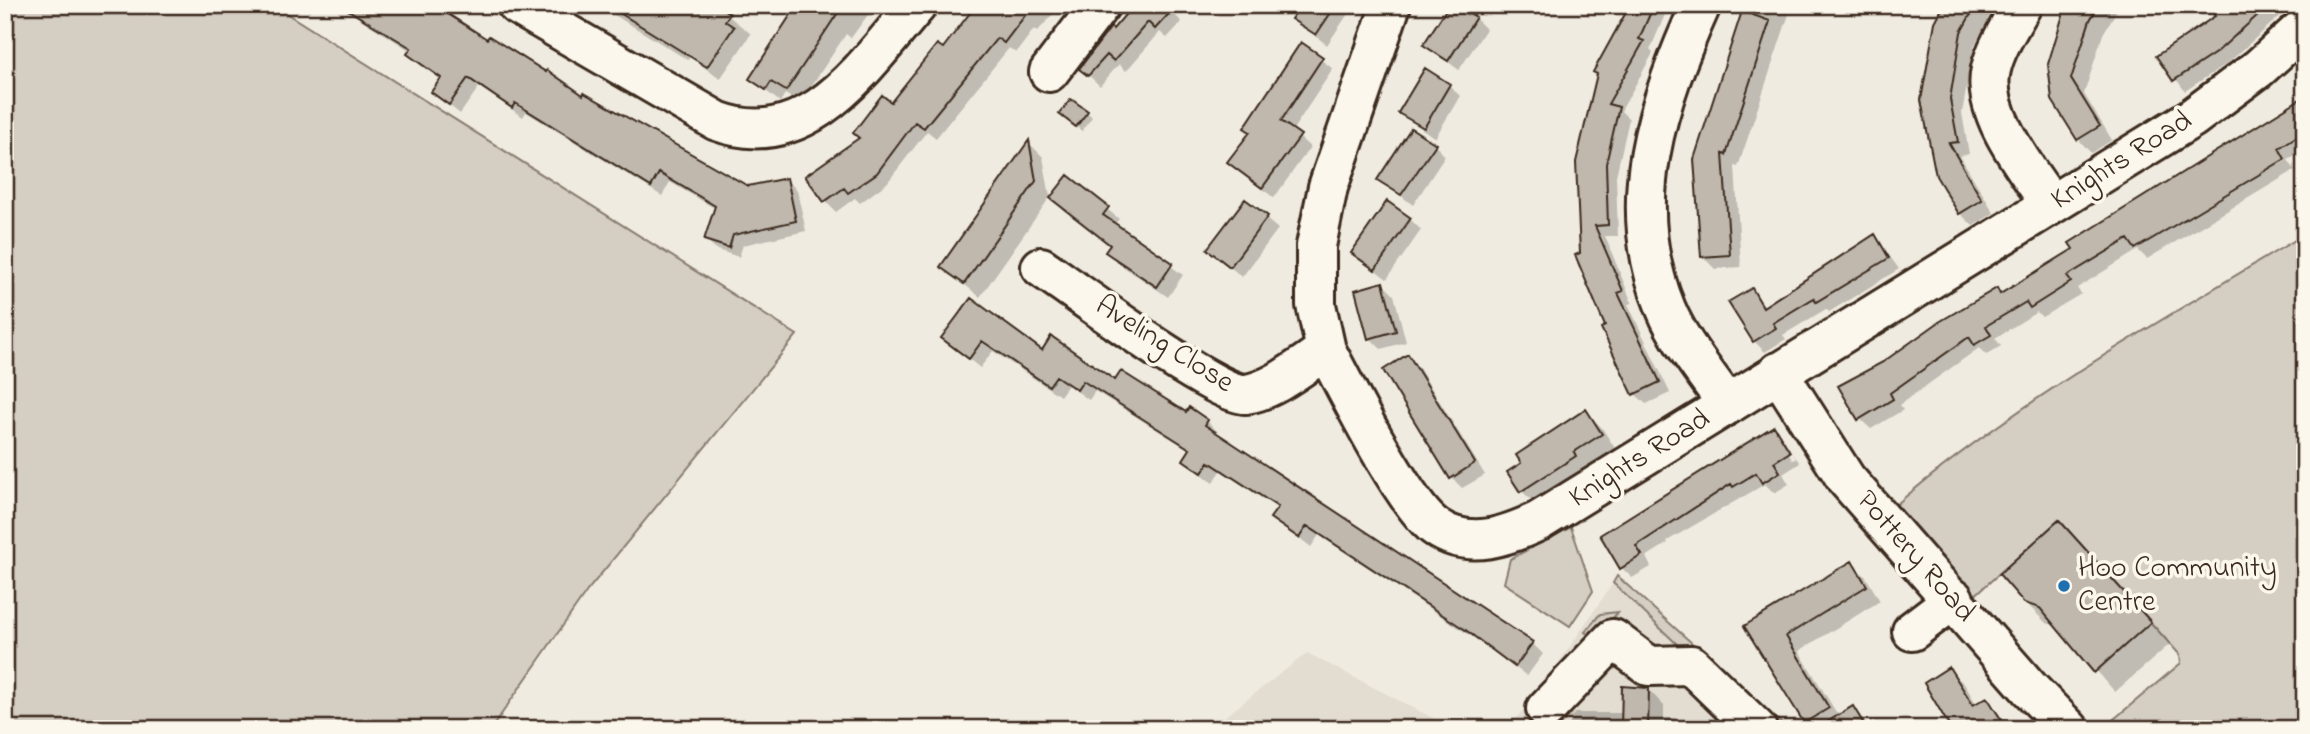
<svg xmlns="http://www.w3.org/2000/svg" width="2310" height="734" viewBox="0 0 2310 734" font-family="'Indie Flower',sans-serif">
	<style>
		.built { fill: #e2dcd1 }
		.green { fill: #d5cec3; stroke: #887c70; stroke-width: 2 }
		.shadow { fill: #0003; fill-rule: evenodd }
		.building { fill: #c0b8ad; stroke: #3b2a1e; stroke-width: 2 }
		.lines { fill: none; stroke-linecap: round; stroke-linejoin: round }
		.minor-casing { stroke: #3b2a1e; stroke-width: 44 }
		.minor { stroke: #fbf7ec; stroke-width: 38 }
		.poi-dot { fill: #1f6fb2; stroke: #fbf7ec; stroke-width: 2.5 }
		.labels { text-anchor: middle; dominant-baseline: central; stroke-width: 7; stroke-linejoin: round; paint-order: stroke }
		.street-label { font-size: 30px; fill: #3b2a1e; stroke: #fbf7ec }
		.poi-label { font-size: 30px; fill: #3b2a1e; stroke: #fbf7ec; text-anchor: start }
	</style>
	<rect width="100%" height="100%" fill="#f0ebe0"/>
	<filter id="ink" filterUnits="userSpaceOnUse"><feTurbulence type="fractalNoise" baseFrequency=".0143" numOctaves="2"/><feDisplacementMap in="SourceGraphic" scale="14" xChannelSelector="R" yChannelSelector="G"/><feConvolveMatrix kernelMatrix="1 2 1 2 8 2 1 2 1" color-interpolation-filters="sRGB"/></filter>
	<g filter="url(#ink)">
		<path class="built" d="M1613,583L1766,729H1506L1537,695Z
			M1307,653L1454,729H1209Z"/>
		<path class="green" d="M5,5H273L797,335L587,591L491,729H5Z
			M2305,234V729H2102L2181,663L2180,655L2059,520L1973,597L1891,509C2016,401 2164,319 2305,234Z
			M1571,527L1593,591L1570,626L1504,583L1510,559Z
			M1617,576L1788,729H1766L1613,583Z
			M1618,612L1594,641L1585,632L1600,614Z"/>
		<path class="shadow" d="M338,5H428L583,98L747,188L787,180L797,190L806,231L743,245L739,257L717,250L706,240L716,209L670,182L662,196L526,112L523,117L479,87L460,114L433,92L442,80L420,65L409,54L411,51Z
			M598,5H715L751,34L720,79L690,57L688,60Z
			M812,5H875L851,38L846,34L800,103L785,94L780,102L751,79Z
			M978,5H1045L1054,13L1037,32L1034,29L1016,53L1009,48L936,138L927,131L887,183L860,203L855,198L836,212L825,201L861,139L943,51Z
			M1136,5H1180L1174,14L1182,22L1167,38L1160,32L1126,71L1119,64L1100,86L1081,68Z
			M1303,5H1354L1327,45L1294,19Z
			M1612,5H1669L1650,50L1653,53L1621,111L1629,119L1616,176L1618,236H1605L1632,303L1628,304L1670,393L1646,404L1635,394L1581,254L1598,75L1595,72L1626,16Z
			M1746,5H1792L1738,167L1735,166L1741,267L1715,269L1702,256L1696,159Z
			M1946,5H1996L1974,46L1962,113L1969,154L1960,156L1994,213L1973,226L1960,213L1937,175Z
			M2068,5H2120L2103,34L2084,94L2112,140L2091,153L2078,139L2053,99Z
			M2226,5H2292L2228,63L2185,91L2159,56L2218,17Z
			M1475,18L1486,29L1459,70L1425,45Z
			M1301,44L1333,69L1292,131L1310,147L1274,198L1229,162L1251,133Z
			M1449,85L1460,96L1435,138L1400,113Z
			M2305,95V149L2288,160L2295,170L2147,259L2138,250L2077,288L2081,294L2042,317L2037,312L1995,338L2001,346L1986,355L1979,348L1899,405L1903,410L1871,429L1860,419L1883,364L1996,290L2002,295L2075,249Z
			M1087,112L1092,117L1082,131L1066,119Z
			M1029,143L1043,157L1050,197L980,297L943,267Z
			M1435,145L1445,156L1413,205L1379,179Z
			M1069,178L1119,219L1114,225L1183,275L1168,297L1118,263L1107,252L1111,246L1053,198Z
			M1245,201L1278,229L1242,277L1209,249Z
			M1410,219L1421,230L1387,279L1353,253Z
			M1875,236L1899,269L1829,312L1826,309L1783,335L1786,339L1765,352L1754,341L1751,290L1766,307Z
			M1383,284L1394,295L1406,342L1381,349L1370,338Z
			M971,300L1042,352L1207,421L1218,432L1216,435L1532,643L1543,654L1527,676L1480,642L1319,535L1311,547L1273,517L1278,509L1221,471L1213,483L1185,460L1191,451L1095,391L1089,400L1068,385L1060,396L993,351L980,368L943,338Z
			M1408,357L1419,368L1485,475L1462,488L1451,477Z
			M1586,412L1602,428L1616,450L1538,507L1522,491Z
			M1774,429L1800,463L1783,474L1789,484L1774,493L1765,484L1667,541L1668,543L1646,557L1651,567L1632,578L1621,567L1602,535ZM1780,439H1784L1796,459L1793,460Z
			M2059,522L2170,644L2115,692L2058,626L2046,623L2025,602Z
			M1851,563L1866,577L1880,601L1799,651L1839,717L1853,708L1870,729H1812L1746,626Z
			M1949,669L1965,685L1977,705L1987,699L2012,729H1936L1949,721Z
			M1648,689L1664,706V718H1674L1684,729H1570V718L1575,713H1623Z"/>
		<path class="building" d="M340,5H434L487,39L489,36L546,72L547,70L583,95L584,93L748,186L787,178L796,221L733,235L729,248L704,240L715,206L659,173L651,187L515,103L512,108L468,78L449,105L431,92L441,78L407,54L411,48Z
			M607,5H718L730,14L725,21L734,27L707,67Z
			M797,5H843L786,91L771,82L766,90L749,79Z
			M976,5H1033L1004,43L997,38L924,128L915,122L877,173L848,193L844,188L824,202L805,176L859,138L853,133L882,95L891,102L937,44L943,48Z
			M1129,5H1177L1155,29L1148,22L1114,61L1107,55L1088,76L1079,69L1111,27L1113,29L1131,8Z
			M1301,5H1336L1316,35L1291,19Z
			M1449,5H1457L1476,17L1448,61L1423,45Z
			M1630,5H1654L1639,39L1644,41L1608,104L1619,107L1606,164L1608,225L1595,226L1623,291L1618,293L1660,382L1633,395L1601,328L1605,326L1575,255L1580,253L1576,162L1597,74L1593,72Z
			M1944,5H1976L1961,32L1950,99L1958,142L1949,143L1982,200L1959,214L1936,176L1921,100L1935,22Z
			M2066,5H2099L2090,20L2071,79L2100,126L2077,140L2052,100L2048,64Z
			M2206,5H2269L2217,52L2173,81L2156,56L2215,16Z
			M1742,11L1770,21L1726,155L1723,154L1730,255L1701,257L1694,159Z
			M1301,42L1323,57L1281,121L1301,135L1262,188L1227,162L1250,132L1244,128Z
			M1425,68L1450,84L1424,128L1398,113Z
			M2305,96V131L2279,148L2285,159L2135,249L2128,239L2067,276L2071,282L2030,308L2026,302L1986,326L1991,335L1974,345L1969,337L1890,393L1893,399L1858,420L1838,386L1883,362L1939,322L1997,288L2000,294L2073,249L2069,243Z
			M1071,99L1088,111L1076,127L1059,114Z
			M1411,128L1436,144L1401,195L1377,180Z
			M1029,140L1036,181L964,284L940,267Z
			M1068,175L1109,207L1103,215L1173,263L1157,287L1105,252L1110,245L1050,198Z
			M1245,199L1268,216L1230,267L1207,249Z
			M1387,201L1411,218L1375,270L1351,253Z
			M1875,234L1889,258L1816,302L1814,298L1773,323L1776,328L1753,342L1728,302L1752,288L1763,307Z
			M1383,282L1396,331L1368,339L1355,290Z
			M971,298L1042,350L1051,336L1115,380L1121,371L1186,412L1189,407L1208,420L1205,425L1533,642L1515,667L1467,631L1307,526L1299,538L1270,518L1278,507L1209,462L1202,473L1183,460L1190,449L1083,381L1077,390L1056,376L1049,386L982,341L969,359L941,338Z
			M1408,354L1475,463L1450,479L1383,370Z
			M1586,409L1602,434L1574,452L1576,456L1520,492L1507,472L1521,463L1516,455Z
			M1774,426L1790,452L1774,462L1780,472L1762,483L1756,473L1733,487L1731,484L1636,546L1642,555L1620,569L1600,535Z
			M2059,520L2151,622L2094,673L2040,608L2024,603L1999,574Z
			M1852,561L1867,586L1786,636L1829,708L1804,723L1744,626Z
			M1949,667L1973,705L1987,697L2007,729H1951L1924,683Z
			M1622,686L1649,688L1648,729H1621Z
			M1853,706L1867,729H1816Z"/>
		<g class="lines">
			<defs>
				<path id="minor" d="M517,5L717,121C808,155 865,65 917,5
					M1391,5L1328,187L1316,246V305L1326,350C1346,388 1406,508 1437,528C1470,550 1507,536 1539,521L2192,118L2259,68L2305,26
					M1701,5C1657,103 1622,203 1666,309C1680,343 1707,374 1727,404
					M2022,5C2011,25 1996,47 1991,69C1980,113 2028,170 2051,205
					M1049,72L1100,5
					M1041,267C1073,289 1218,397 1246,394C1274,390 1303,365 1326,350
					M1778,372L1846,479L2030,689L2069,729
					M1912,631L1954,599
					M1546,709L1613,639L1649,666L1691,665L1757,729"/>
			</defs>
			<use href="#minor" class="minor-casing"/>
			<use href="#minor" class="minor"/>
		</g>
	</g>
	<circle class="poi-dot" cx="2064" cy="586" r="7"/>
	<g class="labels">
		<g class="street-label">
			<text transform="translate(2122 161) rotate(-32)">Knights Road</text>
			<text transform="translate(1164 345) rotate(32)">Aveling Close</text>
			<text transform="translate(1640 459) rotate(-32)">Knights Road</text>
			<text transform="translate(1915 557) rotate(49)">Pottery Road</text>
		</g>
		<g class="poi-label">
			<text x="2078" y="569">Hoo Community<tspan x="2078" dy="34">Centre</tspan></text>
		</g>
	</g>
	<rect width="2310" height="734" fill="none" stroke="#fbf7ec" stroke-width="28"/>
	<rect x="14" y="14" width="2282" height="706" fill="none" stroke="#3b2a1e" stroke-width="2.5" filter="url(#ink)"/>
</svg>
